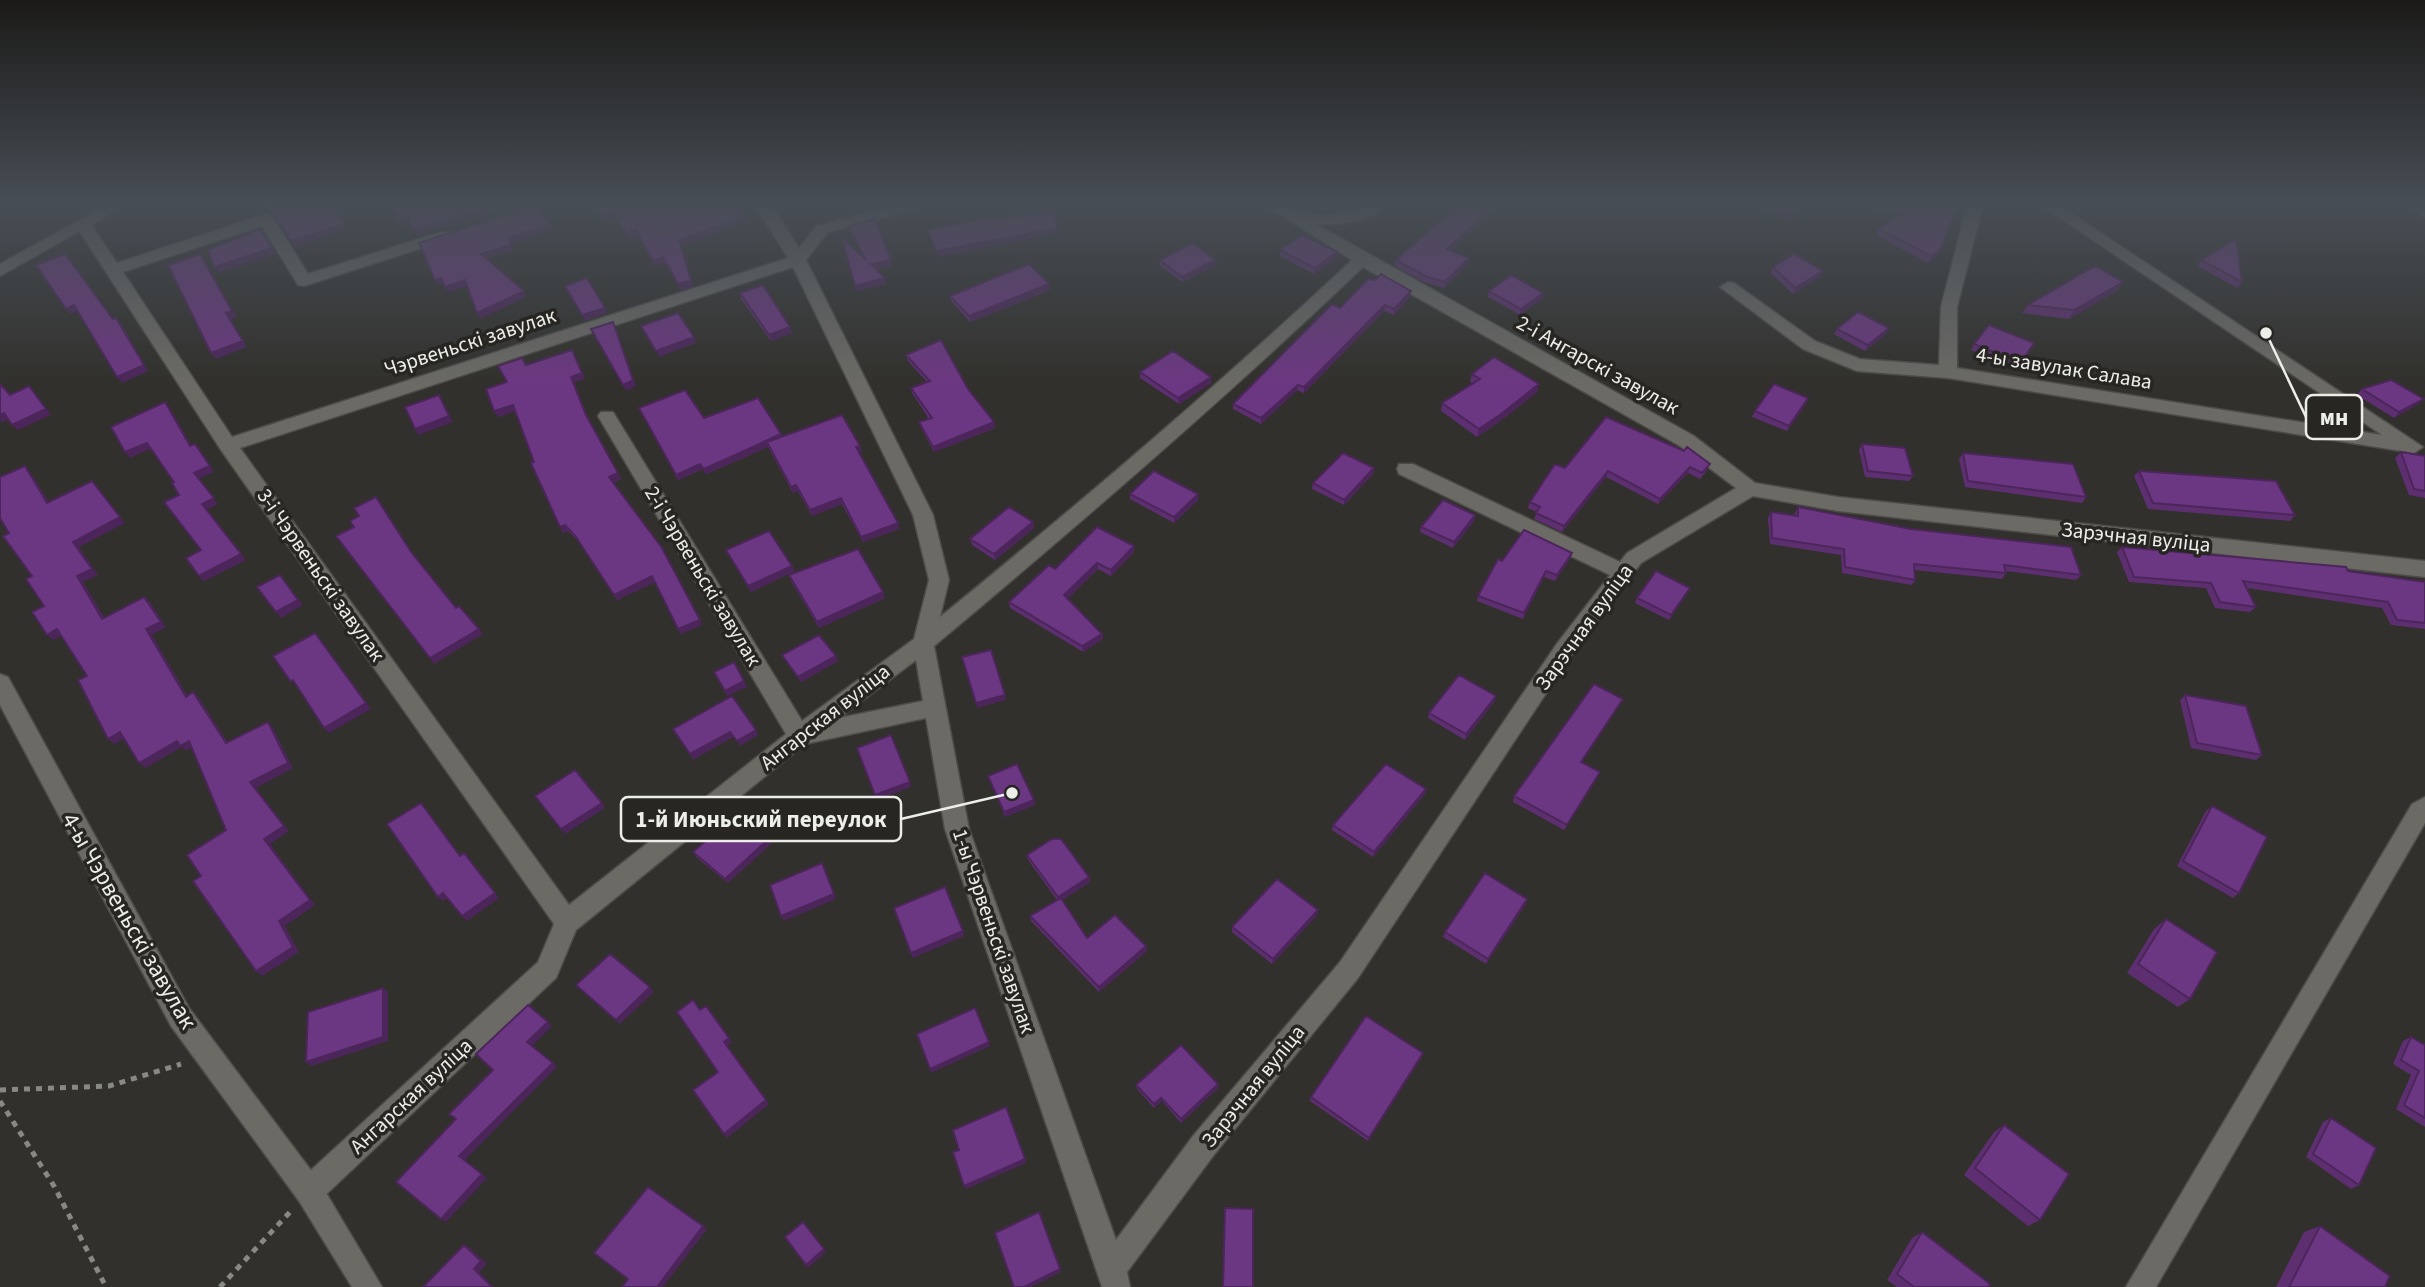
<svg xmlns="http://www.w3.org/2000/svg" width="2425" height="1287" viewBox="0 0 2425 1287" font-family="'Source Sans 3',sans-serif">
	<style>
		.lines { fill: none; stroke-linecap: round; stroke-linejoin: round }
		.street-casing { stroke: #4c4b48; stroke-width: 3 }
		.secondary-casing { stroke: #4c4b48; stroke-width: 3 }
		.path { stroke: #888884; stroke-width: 5; stroke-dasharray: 6 6; stroke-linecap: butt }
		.street { fill: #6b6a65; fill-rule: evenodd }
		.secondary { fill: #6b6a65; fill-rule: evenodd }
		.wall { fill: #5d2f70 }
		.shaded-wall { fill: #4c265b }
		.building { fill: #6c3782; stroke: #4c265b; stroke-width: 2 }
		.labels { text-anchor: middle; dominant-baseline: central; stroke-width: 7; stroke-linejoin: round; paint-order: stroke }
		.street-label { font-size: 21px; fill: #ededea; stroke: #272623 }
		.near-street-label { font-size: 24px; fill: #ededea; stroke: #272623 }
		.leader { fill: none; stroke: #ededea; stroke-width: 2.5 }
		.callout-dot { fill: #ededea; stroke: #272623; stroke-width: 2.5 }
		.callout { fill: #272623; stroke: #ededea; stroke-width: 2.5 }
		.callout-label { font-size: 23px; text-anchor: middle; font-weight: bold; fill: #ededea }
	</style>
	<rect width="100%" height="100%" fill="#31302c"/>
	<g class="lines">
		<defs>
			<path id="street" d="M755,205H771L799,248L816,226L898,205H923L921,208L828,232L806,260L933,515L949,580L940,617C1081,502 1219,385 1352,260L1290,221L1288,218L1296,213L1694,436L1755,483L1838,497L2425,561V577L1838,511L1753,496L1641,563L1570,657L1358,978L1213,1156L1127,1272L1130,1287H1102L945,829L926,718L805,744L576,930L556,978L319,1201L309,1205L299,1201L295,1191L299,1181L538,962L554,924L221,450L75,224L77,221H89L117,263L266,214L272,216L308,274L441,232H453V238L304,286L298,285L262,226L123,272L232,437L788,258ZM793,267L913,515L929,580L914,639L802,721L613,412H601L598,416L786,734L569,905L240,448ZM1363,267L1680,446L1736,488L1627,553L1620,562L1413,464H1399L1397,469L1399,474L1610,575L1556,645L1340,962L1193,1136L1116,1240L969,829L934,646C1081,523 1225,399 1363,267ZM916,660L923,701L839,718Z
				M1967,205H1983L1957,307V368L2382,435L2041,205H2059L2423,447L2414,453L1948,378L1857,371L1803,349L1720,287L1728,282L1734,283L1815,341L1860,359L1939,365L1941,307Z
				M2425,797V823L2156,1287H2126L2412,804Z"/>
			<path id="secondary" d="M107,205H126L0,276V264Z
				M1267,205C1288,204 1305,216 1327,215C1348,214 1366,204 1387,205C1363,230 1290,231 1267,205Z
				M2407,205H2424L2425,218Z
				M0,674L8,677L189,1008L319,1181L382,1287H352L299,1201L171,1026L0,705Z"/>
		</defs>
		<use href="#street" class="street-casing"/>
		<use href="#secondary" class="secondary-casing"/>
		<path class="path" d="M0,1090L109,1086L181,1064
			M0,1101L54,1186L106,1287
			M220,1287L290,1212"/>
		<use href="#street" class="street"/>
		<use href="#secondary" class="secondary"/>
	</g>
	<path class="wall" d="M594,205H735L748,222L681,246L693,286L681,290L665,263L655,266L638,236L629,239L617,219L604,223Z
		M1762,205H1802L1791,220L1760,210Z
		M1878,205H1958L1936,256L1928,263L1876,235L1879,229L1899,215L1876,208Z
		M849,226L892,266L876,269L885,278L886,284L856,291L863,257L850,232Z
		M1280,250L1337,252L1336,258L1314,274L1280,256Z
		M1451,250L1468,264L1444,288L1424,282L1395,266L1396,260Z
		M1160,260H1215V266L1182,282L1160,266Z
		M2201,260L2242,282L2238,288L2197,266Z
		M1773,267L1820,277L1793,294L1771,273Z
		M2123,282L2117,291L2069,319L2022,313L2028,305Z
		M1050,290L970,322L951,301L950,296Z
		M1489,291L1543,293L1542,299L1520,315L1488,297Z
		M740,293L792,333L771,341L741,299Z
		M1410,297L1394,315L1384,311L1304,393L1297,390L1261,424L1233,409V404L1340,308Z
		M1837,329L1886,334L1865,351L1834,334Z
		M2034,343L2017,368L1971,350L1974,344Z
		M906,355L968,389L994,422L995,428L934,452L921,428L919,422L929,419L912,393L911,388L927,382L908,361Z
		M526,365L585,379L574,382L588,418L621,479L613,483L702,625L681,634L655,582L617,600L579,542L568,531L563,533L534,462L515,411L498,417L507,382Z
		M1140,372L1211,383L1179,404L1140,378Z
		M1472,374L1537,392L1499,422L1477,437L1441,411L1442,403L1473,383L1470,382Z
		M2362,389L2418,404L2394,418L2357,395Z
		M1806,404L1787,431L1752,417L1755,411Z
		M639,408L704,418L781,434V437L862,451L859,452L899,529L863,542L842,504L812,516L798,491L793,493L768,447L706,474L703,469L678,480Z
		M1606,417L1707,470L1700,479L1688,473L1658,504L1606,477L1562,532L1534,519L1537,512L1528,508L1530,502L1565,468Z
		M1862,444L1913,476L1909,481L1865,477L1859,450Z
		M2401,452L2425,456V498L2409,495L2395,458Z
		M1963,453L2086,497L2082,503L1965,487L1959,459Z
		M1374,468L1373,474L1344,505L1312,489L1313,483Z
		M2139,471L2295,515L2290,521L2148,509L2134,476Z
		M1130,494H1198V500L1174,523L1130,499Z
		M1798,507L2081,575L2076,580L2006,571V573L2002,579L1914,570L1915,580L1912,585L1842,573L1841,555L1770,544L1768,518L1771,512L1795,516V513Z
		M1474,521L1453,548L1420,532L1421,527Z
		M1033,522L1034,528L995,560L972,545L970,539Z
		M1134,546V552L1111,576L1098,569L1068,598L1102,634L1103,639L1083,652L1010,608L1009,602L1055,569Z
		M2122,547L2348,571L2425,582V629L2391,625L2382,608L2247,588L2256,607L2250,612L2215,608L2206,588L2129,582L2117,552Z
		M726,550L792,566L794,571L751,592Z
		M1572,553L1570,559L1555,581L1544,577L1523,619L1477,601L1478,596L1502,561Z
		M789,575L885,598L819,628L791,581Z
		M1687,594L1669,620L1635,603L1637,598Z
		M782,655L838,661L801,682L785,660Z
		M2185,695L2262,755L2256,760L2191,748L2180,700Z
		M1496,696L1494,702L1465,740L1428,718L1429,713Z
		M1623,699L1620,704L1582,762L1598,777L1564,830L1513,802L1514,796Z
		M988,776L1035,805L1005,817Z
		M1425,794L1373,857L1332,830L1333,825Z
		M2212,806L2239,893L2233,898L2177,866L2206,811Z
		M775,833L777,838L728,883L696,857L693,852Z
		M1027,855L1089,877L1090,882L1062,900L1087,938L1147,951L1099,992L1031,921L1030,916L1057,900L1028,860Z
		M1527,899L1526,904L1486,964L1443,937L1445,932Z
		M1317,915L1272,964L1232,932V927Z
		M2166,919L2190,999L2178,1007L2127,973L2154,929Z
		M2411,1037L2425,1045V1127L2396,1109L2411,1075L2393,1064L2403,1041Z
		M1423,1053L1422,1057L1368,1141L1310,1101L1311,1097Z
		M1136,1085L1218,1088L1181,1123L1162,1101L1154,1108L1137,1089Z
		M2331,1118L2359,1185L2351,1189L2306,1157L2323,1122Z
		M2004,1125L2040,1220L2028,1226L1964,1175L1994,1132Z
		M2320,1226L2385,1287H2276L2304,1232Z
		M1922,1232L1988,1287H1897L1887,1280L1912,1238Z"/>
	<path class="shaded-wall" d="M333,205L347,229L294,247L291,241Z
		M495,205H516L417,236L414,230Z
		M1494,205H1499L1446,255L1447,249Z
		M1800,205H1802L1791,220L1793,214Z
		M614,214L617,219L604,223L601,217Z
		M746,216L748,222L681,246L693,286L681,290L678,284L679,240Z
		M408,217L411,223L401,226L397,220Z
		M550,224L553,229L511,244L509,238Z
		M1057,228V234L937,257L936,251Z
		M260,229L276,254L218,273L214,267Z
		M636,230L638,236L629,239L627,233Z
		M511,245L514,250L484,259L481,254Z
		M1940,250L1936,256L1928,263L1931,256Z
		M1337,252L1336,258L1314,274L1315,268Z
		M200,254L237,317L230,319L247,347L216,359L211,353L226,313Z
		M663,257L665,263L655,266L653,261Z
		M1469,258L1468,264L1444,288L1445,282Z
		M891,260L892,266L872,270L871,264Z
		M1215,260V266L1182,282V277Z
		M1823,271L1820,277L1793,294L1795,288Z
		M441,278L444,284L438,285L435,280Z
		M885,278L886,284L856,291L855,286Z
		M465,280L468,286L448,292L445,287Z
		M2123,282L2117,291L2069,319L2074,310Z
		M1049,284L1050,290L970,322L969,316Z
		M524,291L526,297L480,319L477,313Z
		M1411,291L1410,297L1394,315V309Z
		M1543,293L1542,299L1520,315L1521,309Z
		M74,305L79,311L71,314L66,309Z
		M1385,305L1384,311L1304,393V387Z
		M605,308L607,313L585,321L582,315Z
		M116,318L121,323L148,371L122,383L117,377Z
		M790,327L792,333L771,341L769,335Z
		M615,328L636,386L626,391L623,385Z
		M1889,328L1886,334L1865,351L1868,345Z
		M694,337L696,343L659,357L656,351Z
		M572,350L585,379L574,382L571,377Z
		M1211,377V383L1179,404L1178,398Z
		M1539,384L1537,392L1499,422L1477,437L1479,429Z
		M1298,385L1297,390L1261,424V418Z
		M29,386L51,415L18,430L12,425Z
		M439,395L453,422L418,435L415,429Z
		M1808,398L1806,404L1787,431L1789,426Z
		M2424,399L2418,404L2394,418L2399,412Z
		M165,402L170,408L195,452L190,446Z
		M513,405L516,411L498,417L494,411Z
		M4,413L9,419L1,423L0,415Z
		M994,422L995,428L934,452L933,447Z
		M781,434L783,440L767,442L768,447L706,474L704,469Z
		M147,443L152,448L130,458L125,452Z
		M195,444L214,472L198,479L218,504L206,510L246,560L204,581L199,576L241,554L202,504L194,473Z
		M860,446L862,451L858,453L856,447Z
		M700,464L703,469L678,480L676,475Z
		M25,466L30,472L53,508L47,503Z
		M1690,467L1688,473L1658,504L1660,499Z
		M1374,468L1373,474L1344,505V500Z
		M1608,471L1606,477L1562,532L1564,526Z
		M618,473L621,479L612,483L609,477Z
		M92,481L125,523L79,547L98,575L83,582L108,624L102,619L77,576L73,542Z
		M796,485L798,491L793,493L791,487Z
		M1198,494V500L1174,523V517Z
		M841,498L842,504L812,516L810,510Z
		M1475,515L1474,521L1453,548L1454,542Z
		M1033,522L1034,528L995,560L994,554Z
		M898,523L899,529L863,542L861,537Z
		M565,525L568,531L563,533L560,527Z
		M1134,546V552L1111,576V570Z
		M1572,553L1570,559L1555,581L1557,575Z
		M1097,563L1098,569L1065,601L1064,595Z
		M792,566L794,571L751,592L748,586Z
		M1546,571L1544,577L1523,619L1524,613Z
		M280,575L303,605L281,618L276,612Z
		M652,576L655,582L617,600L614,595Z
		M1690,588L1687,594L1669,620L1671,615Z
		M883,592L885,598L819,628L817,622Z
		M144,597L150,602L166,627L152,635L191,702L186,697L146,629Z
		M700,620L702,625L681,634L678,629Z
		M57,629L64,635L53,640L47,635Z
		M479,629L483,634L434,664L430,658Z
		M315,633L371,709L329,733L324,728Z
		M1102,634L1103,639L1083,652L1082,646Z
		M836,656L838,661L801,682L798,677Z
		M744,681L747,687L727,696L725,691Z
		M193,692L199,698L232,749L226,743Z
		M1005,695L1006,700L977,708L976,703Z
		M1496,696L1494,702L1465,740L1466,734Z
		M1623,699L1620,704L1579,767L1581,762Z
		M268,722L273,728L293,768L256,788L289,831L270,844L315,905L285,926L299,952L262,976L256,971L279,921L264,839L250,782Z
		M756,730L758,735L740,746L737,741Z
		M120,732L126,738L114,744L108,739Z
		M730,732L733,737L693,760L690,754Z
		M177,741H189L194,746L186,751L182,747L145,768L139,763Z
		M1600,772L1598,777L1564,830L1567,825Z
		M910,782L911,787L877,800L875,795Z
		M1426,789L1425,794L1373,857L1374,852Z
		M1034,800L1035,805L1005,817L1004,812Z
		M602,803L605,808L565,834L561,829Z
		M775,833L777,838L728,883L725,879Z
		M468,858L499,898L467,921L462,916Z
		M824,868L836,899L784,921L781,916Z
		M1089,877L1090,882L1059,902L1058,897Z
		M443,893L448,898L443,901L438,897Z
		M1527,899L1526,904L1486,964L1488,959Z
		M1318,910L1317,915L1272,964L1273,959Z
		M963,931L964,936L913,958L911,953Z
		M1146,946L1147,951L1099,992V987Z
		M650,987L654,992L620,1024L616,1020Z
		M383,988L388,992V1041L312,1066L306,1062Z
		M548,1022L552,1026L532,1046L527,1042Z
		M729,1038L732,1042L727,1046L769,1104L727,1138L724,1134V1042Z
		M989,1042L990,1046L931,1073L930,1069Z
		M1423,1053L1422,1057L1368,1141L1369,1138Z
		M553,1063L557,1067L465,1160L487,1178L446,1222L441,1219L459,1156Z
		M1218,1084V1088L1181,1123V1119Z
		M1161,1098L1162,1101L1154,1108V1104Z
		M1025,1159L1026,1163L966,1189L964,1186Z
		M806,1225L826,1252L808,1268L806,1265Z
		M703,1226L707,1229L663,1287H657Z
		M464,1245L470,1248L487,1264L479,1272L494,1287H492L474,1269Z
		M1060,1269L1061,1272L1031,1287H1024Z"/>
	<path class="building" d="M272,205H333L344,224L291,241L267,206Z
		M391,205H495L414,230L408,217L397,220Z
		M535,205H537L550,224L509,238L511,245L481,254L524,291L477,313L465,280L445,287L441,278L435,280L419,243Z
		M595,205H735L746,216L679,240L691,280L678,284L663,257L653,261L636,230L627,233L614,214L601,217Z
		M1458,205H1494L1447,249L1469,258L1445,282L1425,276L1396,260Z
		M1765,205H1800L1793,214Z
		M1889,205H1958L1940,250L1931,256L1879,229L1907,210Z
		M1054,212L1057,228L936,251L928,230L972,221Z
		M875,219L891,260L871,264L885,278L855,286L842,238L866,260L849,226Z
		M260,229L272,248L214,267L208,250Z
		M1302,235L1337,252L1315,268L1280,250Z
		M2236,239L2242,282L2201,260Z
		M1193,243L1215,260L1182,277L1160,260Z
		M65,254L113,319L116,318L144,365L117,377L74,305L66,309L36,265Z
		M200,254L232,311L226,313L243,341L211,353L168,265Z
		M1794,254L1823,271L1795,288L1773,267Z
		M1029,264L1049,284L969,316L950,296Z
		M2095,266L2123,282L2074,310L2028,305Z
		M1381,274L1411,291L1394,309L1385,305L1304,387L1298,385L1261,418L1233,404L1332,304L1340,308L1368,279L1375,280Z
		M1511,275L1543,293L1521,309L1489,291Z
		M587,278L605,308L582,315L565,286Z
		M763,285L790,327L769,335L740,293Z
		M1858,312L1889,328L1868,345L1837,329Z
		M678,313L694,337L656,351L641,326Z
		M613,322L633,380L623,385L591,329Z
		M1989,325L2034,343L2021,363L1974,344Z
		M941,340L968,389L994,422L933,447L919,422L932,418L911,388L930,381L906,355Z
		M572,350L582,373L571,377L586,415L618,473L609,477L662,548L700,620L678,629L652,576L614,595L576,537L565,525L560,527L531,463L534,462L513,405L494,411L486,389L507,382L498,366L522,358L526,365Z
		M1173,351L1211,377L1178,398L1140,372Z
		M1494,357L1539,384L1501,414L1479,429L1442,403L1480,379L1472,374Z
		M2391,380L2424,399L2399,412L2362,389Z
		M0,384L10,395L29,386L46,409L12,425L4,413L0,415Z
		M1774,384L1808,398L1789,426L1755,411Z
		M685,390L704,418L758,398L781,434L704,469L700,464L676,475L639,408Z
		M439,395L449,416L415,429L405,407Z
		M165,402L190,446L195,444L210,466L194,473L214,498L202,504L241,554L199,576L186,558L201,550L164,502L179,495L172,483L174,482L147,443L125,452L111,427Z
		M842,415L860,446L856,447L898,523L861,537L841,498L810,510L796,485L791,487L767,442Z
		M1606,417L1684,451L1687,447L1710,464L1702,473L1690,467L1660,499L1608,471L1564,526L1536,513L1540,507L1530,502L1555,464L1565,468Z
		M1862,444L1905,448L1913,476L1868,471Z
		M2401,452L2425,456V491L2414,489Z
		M1343,453L1374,468L1344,500L1313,483Z
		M1963,453L2073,464L2086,497L1968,481Z
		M25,466L47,503L92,481L120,517L73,542L92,569L77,576L102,619L144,597L161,622L146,629L186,697L193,692L226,743L268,722L288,763L250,782L284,826L264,839L310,900L279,921L293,947L256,971L193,881L201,876L187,855L226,830L189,741L180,746L177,741L139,763L120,732L108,739L78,680L87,676L57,629L47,635L32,612L44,606L26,579L32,576L3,536L9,533L0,518V477Z
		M1154,471L1198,494L1174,517L1130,494Z
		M2139,471L2276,481L2295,515L2153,503Z
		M376,497L411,552L456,608L459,606L479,629L430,658L336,536L354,527L350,521L359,516L354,508Z
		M1443,500L1475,515L1454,542L1421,527Z
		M1009,507L1033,522L994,554L970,539Z
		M1798,507L1911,529L2071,547L2081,575L2004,565L2006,573L1914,564L1915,580L1845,567L1844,549L1772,538L1771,512L1798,516Z
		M1097,527L1134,546L1111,570L1097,563L1064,595L1102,634L1082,646L1009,602L1049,565L1055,569Z
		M1524,530L1572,553L1557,575L1546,571L1524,613L1478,596L1498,559L1502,561Z
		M769,531L792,566L748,586L726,550Z
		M2122,547L2346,567L2348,571L2425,582V623L2397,620L2388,602L2243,581L2256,607L2220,602L2211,583L2134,577Z
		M858,549L883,592L817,622L789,575Z
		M1656,571L1690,588L1671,615L1637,598Z
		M280,575L298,600L276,612L257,587Z
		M315,633L366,703L324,728L293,680L291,682L273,656Z
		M819,635L836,656L798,677L782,655Z
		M991,650L1005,695L976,703L962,657Z
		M734,662L744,681L725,691L714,672Z
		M1459,675L1496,696L1466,734L1429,713Z
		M1594,684L1623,699L1581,762L1600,772L1567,825L1514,796Z
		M2185,695L2246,706L2262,755L2197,743Z
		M732,696L756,730L737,741L730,732L690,754L673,729Z
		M891,735L910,782L875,795L857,748Z
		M1017,764L1034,800L1004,812L988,776Z
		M1386,764L1426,789L1374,852L1333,825Z
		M575,770L602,803L561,829L535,796Z
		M421,803L460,856L464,853L495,893L462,916L443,893L438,897L387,824Z
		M2212,806L2267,837L2239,893L2183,861Z
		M743,808L775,833L725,879L693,852Z
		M1052,839H1061L1089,877L1058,897L1027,855Z
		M822,863L834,894L781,916L770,885Z
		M1485,873L1527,899L1488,959L1445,932Z
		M1277,879L1318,910L1273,959L1232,927Z
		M945,887L963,931L911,953L894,908Z
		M1061,898L1087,938L1115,915L1146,946L1099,987L1030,916Z
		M2166,919L2217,952L2190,999L2138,964Z
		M610,954L650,987L616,1020L576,985Z
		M383,988V1037L306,1062L308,1012Z
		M693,1000L700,1010L706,1006L729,1038L724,1042L766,1100L724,1134L693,1090L718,1072L677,1012Z
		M528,1005L548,1022L527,1042L553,1063L459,1156L482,1174L441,1219L396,1182L456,1119L449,1114L493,1070L476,1054Z
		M975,1008L989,1042L930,1069L917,1034Z
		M1366,1016L1423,1053L1369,1138L1311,1097Z
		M2411,1037L2425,1045V1118L2404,1105L2419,1071L2401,1060Z
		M1181,1045L1218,1084L1181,1119L1161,1098L1154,1104L1136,1085Z
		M1006,1107L1025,1159L964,1186L953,1152L959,1150L953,1130Z
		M2331,1118L2376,1148L2359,1185L2313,1154Z
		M2004,1125L2069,1174L2040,1220L1975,1168Z
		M648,1187L703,1226L657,1287H622L628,1279L594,1253Z
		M1225,1208L1253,1209V1287H1223Z
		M1039,1212L1060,1269L1024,1287H1014L995,1233Z
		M803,1222L824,1249L806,1265L785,1237Z
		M2320,1226L2390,1276L2385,1287H2289Z
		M1922,1232L1990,1284L1988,1287H1914L1897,1274Z
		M464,1245L481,1261L474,1269L492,1287H423Z"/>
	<linearGradient id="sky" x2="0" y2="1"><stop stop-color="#1b1a18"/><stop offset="0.53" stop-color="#484e56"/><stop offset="1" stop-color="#484e56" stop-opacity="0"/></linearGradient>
	<rect width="2425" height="385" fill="url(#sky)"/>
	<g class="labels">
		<g class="street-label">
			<text transform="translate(470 342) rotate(-18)">Чэрвеньскі завулак</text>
			<text transform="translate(1598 365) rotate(29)">2-і Ангарскі завулак</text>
			<text transform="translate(2064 368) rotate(9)">4-ы завулак Салава</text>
			<text transform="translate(2136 537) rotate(6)">Зарэчная вуліца</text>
			<text transform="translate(321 575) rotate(55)">3-і Чэрвеньскі завулак</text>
			<text transform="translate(703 576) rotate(59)">2-і Чэрвеньскі завулак</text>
			<text transform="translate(1584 627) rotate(-54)">Зарэчная вуліца</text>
			<text transform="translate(825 717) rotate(-38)">Ангарская вуліца</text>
			<text transform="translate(994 931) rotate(71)">1-ы Чэрвеньскі завулак</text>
			<text transform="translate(1253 1086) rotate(-51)">Зарэчная вуліца</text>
			<text transform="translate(411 1096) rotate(-43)">Ангарская вуліца</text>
		</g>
		<g class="near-street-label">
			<text transform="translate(129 921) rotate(60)">4-ы Чэрвеньскі завулак</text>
		</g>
	</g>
	<path class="leader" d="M2266 333L2306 417M1012 793L901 819"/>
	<g class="callout-dot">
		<circle cx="2266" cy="333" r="7"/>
		<circle cx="1012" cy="793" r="7"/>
	</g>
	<g class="callout">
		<rect x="2306" y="395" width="56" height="44" rx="7"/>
		<rect x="621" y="797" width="280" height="44" rx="7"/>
	</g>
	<g class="callout-label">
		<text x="2334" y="425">мн</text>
		<text x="761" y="827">1-й Июньский переулок</text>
	</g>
</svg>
